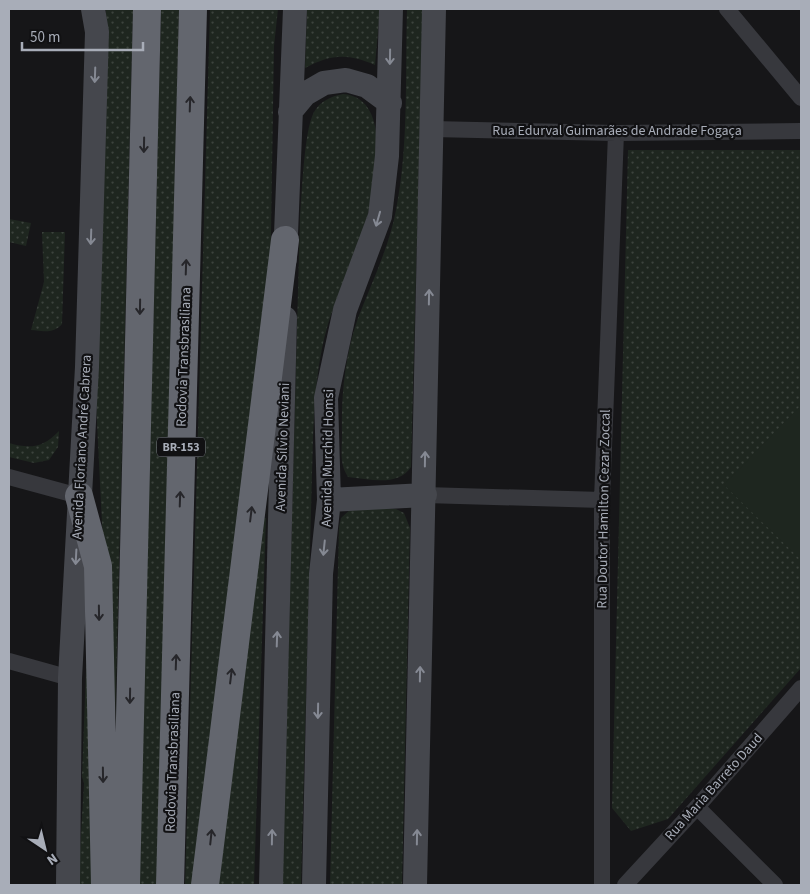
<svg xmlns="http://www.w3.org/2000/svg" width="810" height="894" viewBox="0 0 810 894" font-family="'Source Sans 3',sans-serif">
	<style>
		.grass { fill: url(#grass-dots) }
		.pitch { fill: #1e261f }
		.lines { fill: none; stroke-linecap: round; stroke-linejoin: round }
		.street { stroke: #37383d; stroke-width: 16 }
		.secondary { stroke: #45474d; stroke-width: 24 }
		.highway { stroke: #63666e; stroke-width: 28 }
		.oneway { stroke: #858993 }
		.oneway2 { stroke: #26262a }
		.labels { text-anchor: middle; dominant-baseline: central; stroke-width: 4.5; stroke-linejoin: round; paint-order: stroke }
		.shield { fill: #111113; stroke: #7b7e86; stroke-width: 1 }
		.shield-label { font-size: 12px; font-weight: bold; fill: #a8adb8 }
		.street-label { font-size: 14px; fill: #a8adb8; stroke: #111113 }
	</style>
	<defs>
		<pattern id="grass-dots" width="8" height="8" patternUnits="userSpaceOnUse" patternTransform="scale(1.25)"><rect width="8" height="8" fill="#1e261f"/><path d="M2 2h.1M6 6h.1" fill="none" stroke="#3c433d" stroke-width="1.8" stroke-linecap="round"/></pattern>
	</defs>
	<rect width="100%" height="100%" fill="#161618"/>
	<path class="grass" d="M106,9H133L114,767L96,402Z
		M161,9H179L159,885H139Z
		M210,9H278L274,46L270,294L198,885H185Z
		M307,9H380L375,65C348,53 331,54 305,68Z
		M407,9H423L411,467C398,487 370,479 348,477C339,463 342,450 342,434C341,395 345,355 358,318C372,282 389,247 396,210C409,145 405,75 407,9Z
		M343,94C401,98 370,212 359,246C351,273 336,297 328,324C317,361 315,398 313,437L301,885H282L300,217C302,194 304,130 314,112C320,101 332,96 343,94Z
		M628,150H801V668L668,819L631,831L612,808Z
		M9,219L31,223L26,246L9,242Z
		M42,232H65L62,324C54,334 42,331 31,330L44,282Z
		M59,431L58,447L49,460L34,463L9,457V443C30,449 43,448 59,431Z
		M353,507L396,509L404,513L410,528L402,885H330L339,527L341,518Z
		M266,518L254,885H216L259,519Z
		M89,589L97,885H78L84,783L82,777Z"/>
	<path class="pitch" d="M801,405V560L724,485Z"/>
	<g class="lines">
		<path class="street" d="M727,9L801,98
			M432,129L616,133L801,131
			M9,477L79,496
			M425,495L602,500
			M9,661L70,678
			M697,807L775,885
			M602,885V500L616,133
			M625,885L697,807L801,688"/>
		<path class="secondary" d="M290,112L305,94L324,83L346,80L367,86L390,103
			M285,259L295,9
			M329,500L425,495
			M68,885L70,678L87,367L97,32L93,9
			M271,885L285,318
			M314,885L321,574L329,500L326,398L345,310L380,216L387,156L391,9
			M415,885L434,9"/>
		<path class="highway" d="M79,496L98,566L105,885
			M126,885L147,9
			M170,885L193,9
			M205,885L285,240"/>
	</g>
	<defs><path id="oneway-shaft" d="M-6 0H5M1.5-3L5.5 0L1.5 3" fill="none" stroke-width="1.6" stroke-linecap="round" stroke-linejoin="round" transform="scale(1.25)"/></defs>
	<g class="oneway">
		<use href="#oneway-shaft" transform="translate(390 57) rotate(91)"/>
		<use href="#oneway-shaft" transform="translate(95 75) rotate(92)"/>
		<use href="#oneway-shaft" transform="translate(378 219) rotate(106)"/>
		<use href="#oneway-shaft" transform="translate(91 237) rotate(92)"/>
		<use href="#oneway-shaft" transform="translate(429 297) rotate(-89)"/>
		<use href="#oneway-shaft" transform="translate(425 459) rotate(-89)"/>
		<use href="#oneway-shaft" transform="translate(324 548) rotate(96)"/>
		<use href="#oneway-shaft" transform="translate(76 557) rotate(93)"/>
		<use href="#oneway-shaft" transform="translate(277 639) rotate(-88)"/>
		<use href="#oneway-shaft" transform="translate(420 674) rotate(-89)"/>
		<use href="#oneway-shaft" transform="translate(318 711) rotate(91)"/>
		<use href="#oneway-shaft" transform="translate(272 837) rotate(-89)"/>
		<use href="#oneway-shaft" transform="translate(417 837) rotate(-89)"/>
	</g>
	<g class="oneway2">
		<use href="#oneway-shaft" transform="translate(190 104) rotate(-88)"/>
		<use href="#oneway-shaft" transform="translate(144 145) rotate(91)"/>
		<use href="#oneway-shaft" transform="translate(186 267) rotate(-88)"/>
		<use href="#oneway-shaft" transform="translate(140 307) rotate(91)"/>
		<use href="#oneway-shaft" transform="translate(180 499) rotate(-88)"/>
		<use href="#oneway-shaft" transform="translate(251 514) rotate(-83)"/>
		<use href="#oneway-shaft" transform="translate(99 613) rotate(89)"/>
		<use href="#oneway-shaft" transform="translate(176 662) rotate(-88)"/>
		<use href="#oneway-shaft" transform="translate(231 676) rotate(-83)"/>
		<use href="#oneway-shaft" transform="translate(130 696) rotate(91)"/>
		<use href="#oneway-shaft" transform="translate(103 775) rotate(89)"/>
		<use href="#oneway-shaft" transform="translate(211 837) rotate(-84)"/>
	</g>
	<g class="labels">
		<rect class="shield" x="157" y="437.5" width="48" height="19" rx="4"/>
		<g class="shield-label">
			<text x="181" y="447">BR-153</text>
		</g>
		<g class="street-label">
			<text x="617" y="131">Rua Edurval Guimarães de Andrade Fogaça</text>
			<text transform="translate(184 357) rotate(-88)">Rodovia Transbrasiliana</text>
			<text transform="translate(82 447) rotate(-87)">Avenida Floriano André Cabrera</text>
			<text transform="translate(283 447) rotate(-88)">Avenida Sílvio Neviani</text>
			<text transform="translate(328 458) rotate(-89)">Avenida Murchid Homsi</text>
			<text transform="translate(604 509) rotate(-89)">Rua Doutor Hamilton Cezar Zoccal</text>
			<text transform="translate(173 762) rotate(-88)">Rodovia Transbrasiliana</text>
			<text transform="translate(714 787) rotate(-48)">Rua Maria Barreto Daud</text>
		</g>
	</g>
	<rect width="810" height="894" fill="none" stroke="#a8adb8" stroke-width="20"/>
	<g transform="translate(45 849) rotate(145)" stroke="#111113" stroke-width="4" paint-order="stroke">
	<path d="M0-4L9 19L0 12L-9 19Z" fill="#a8adb8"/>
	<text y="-8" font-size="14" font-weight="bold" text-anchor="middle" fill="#a8adb8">N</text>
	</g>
	<path d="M22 42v8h121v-8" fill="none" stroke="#a8adb8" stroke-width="2.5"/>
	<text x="30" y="42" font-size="15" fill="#a8adb8" stroke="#111113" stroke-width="4" paint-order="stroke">50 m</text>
</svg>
